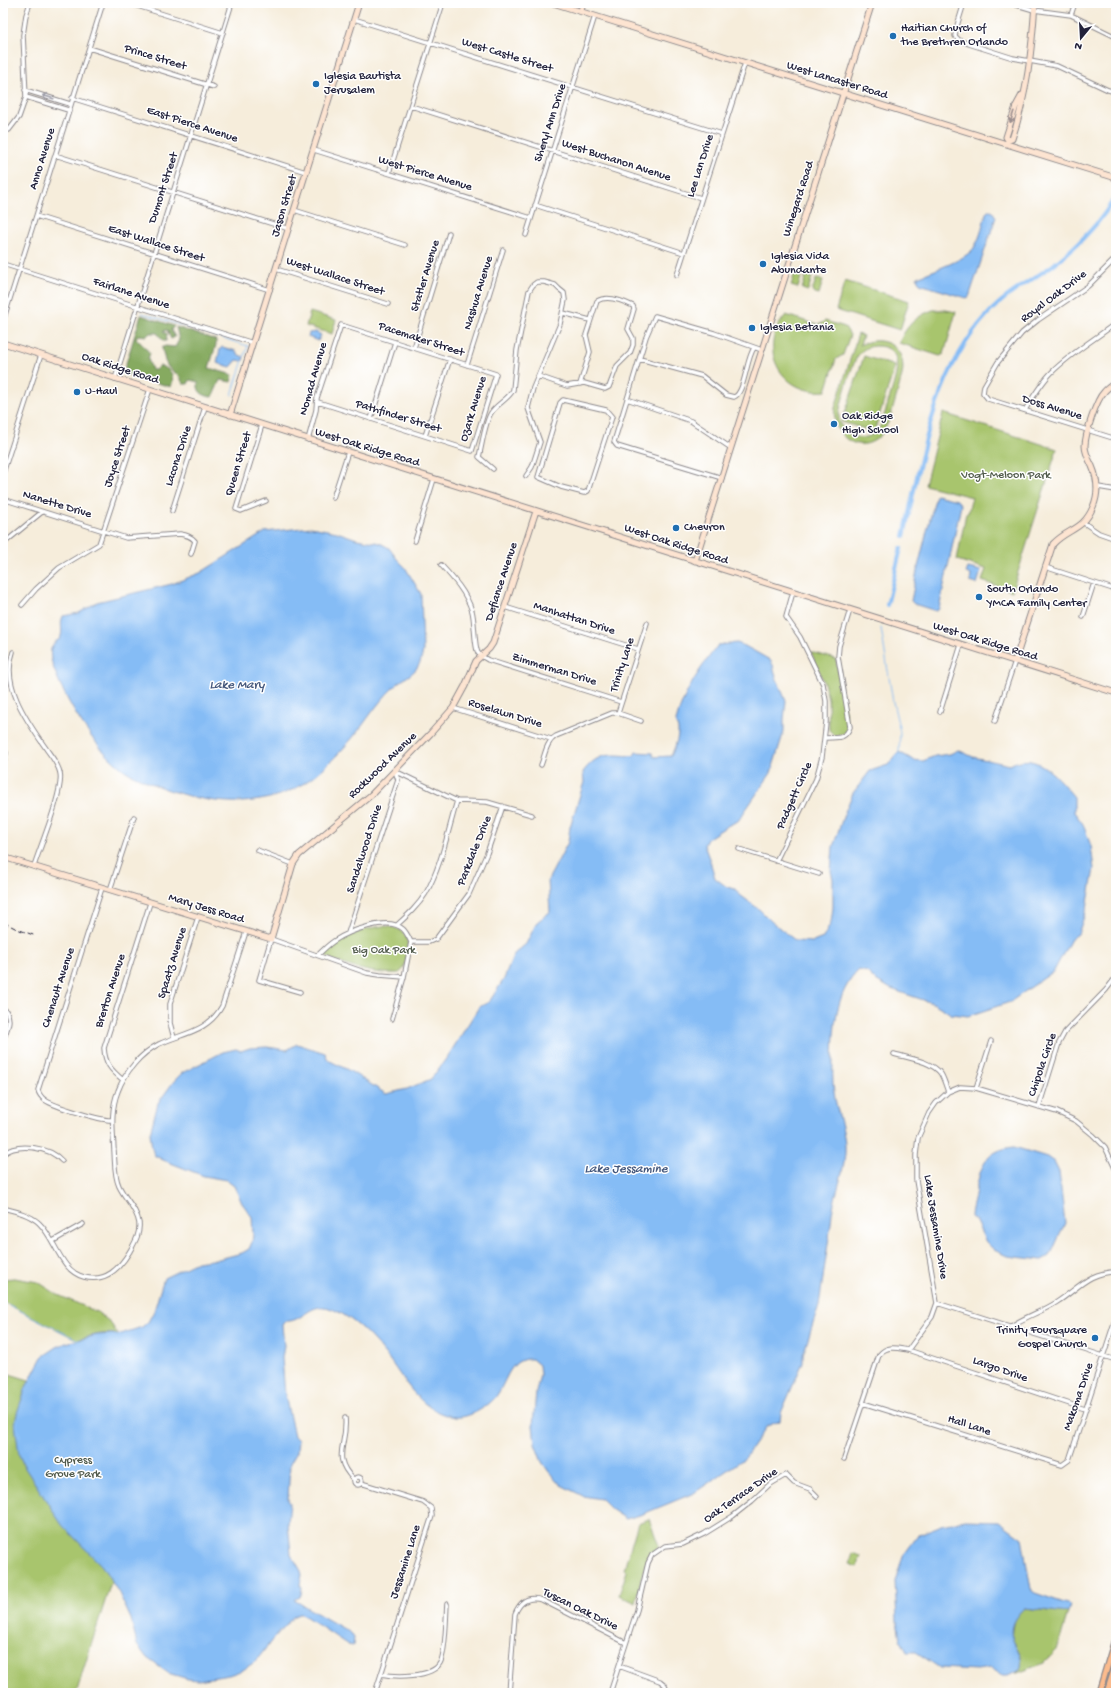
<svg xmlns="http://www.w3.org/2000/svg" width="1119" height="1696" viewBox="0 0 1119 1696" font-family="'Gochi Hand',sans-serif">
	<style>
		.green { fill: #a8c56d; stroke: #657454; fill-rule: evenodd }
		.forest { fill: #86aa60; stroke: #54664e }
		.water { fill: #85bcf5; stroke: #546f98 }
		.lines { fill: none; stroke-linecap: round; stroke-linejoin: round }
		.stream { stroke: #85bcf5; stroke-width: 1 }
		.canal { stroke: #85bcf5; stroke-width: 4 }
		.street-casing { stroke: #8c888b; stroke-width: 5.5 }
		.secondary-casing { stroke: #8c888b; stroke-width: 7 }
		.primary-casing { stroke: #8c888b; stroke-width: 8 }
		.street { stroke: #fff; stroke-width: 3.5 }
		.secondary { stroke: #fde4d1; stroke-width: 5 }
		.primary { stroke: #fbbb8d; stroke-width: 5.5 }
		.rail { stroke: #22223b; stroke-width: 1; stroke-dasharray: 6 3; stroke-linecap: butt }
		.oneway { stroke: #9c9ca7 }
		.oneway2 { stroke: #9a8d8e }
		.poi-dot { fill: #1f6fb2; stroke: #fff; stroke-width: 1.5 }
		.labels { text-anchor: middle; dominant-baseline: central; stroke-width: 3; stroke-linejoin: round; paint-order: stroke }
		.poi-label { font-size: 12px; fill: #22223b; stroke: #fff; text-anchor: start }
		.street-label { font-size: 12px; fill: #22223b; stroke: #fff }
		.park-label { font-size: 12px; fill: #515b4c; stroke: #fff }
		.water-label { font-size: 13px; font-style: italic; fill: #45587c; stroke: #fff }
	</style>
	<rect width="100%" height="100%" fill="#fff"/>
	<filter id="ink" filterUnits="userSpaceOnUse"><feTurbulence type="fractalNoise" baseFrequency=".025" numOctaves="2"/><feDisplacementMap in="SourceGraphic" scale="8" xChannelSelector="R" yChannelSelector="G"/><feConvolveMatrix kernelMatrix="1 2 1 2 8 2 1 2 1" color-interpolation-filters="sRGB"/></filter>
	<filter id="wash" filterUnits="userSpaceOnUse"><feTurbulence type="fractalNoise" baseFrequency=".012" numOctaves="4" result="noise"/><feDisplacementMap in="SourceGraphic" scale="16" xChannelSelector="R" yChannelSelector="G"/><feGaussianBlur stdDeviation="0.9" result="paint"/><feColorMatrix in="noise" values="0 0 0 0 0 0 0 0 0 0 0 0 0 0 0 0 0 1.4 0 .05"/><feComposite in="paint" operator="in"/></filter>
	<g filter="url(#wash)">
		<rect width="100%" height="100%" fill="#f6eddb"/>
		<path class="green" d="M795,272L802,274L798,288L791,286Z
			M806,275L812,277L808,291L802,289Z
			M816,279L823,280L819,294L812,292Z
			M845,281L909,301L900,330L836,310Z
			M933,310H946L956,312L944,354L940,356L899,343C906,326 916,316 933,310Z
			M310,312L336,320L332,334L306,326Z
			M786,315L818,325L825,321L845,327L850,335L843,355L836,359L826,391C782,396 755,348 786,315Z
			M858,334L863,336L860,345C883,333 908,348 902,375C898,390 890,426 880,436C859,457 830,435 835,408ZM874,346C907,345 896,377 890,396C887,406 884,417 880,427C867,447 837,437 839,413C842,400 852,361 860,353C864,348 869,347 874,346Z
			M864,356L895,366L874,432L842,422Z
			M943,413L1057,449L1012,591L982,581L986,569L957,560L966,513H968L972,497L925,485Z
			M811,652L836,659L847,723L846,732L840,735L835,736L829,730L828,699L824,683Z
			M383,926C406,927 411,938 406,960C405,965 404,970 399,973C378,975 341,967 323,954L324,952C343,938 359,929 383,926Z
			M14,1278L38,1282L58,1295L97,1312L110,1322L118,1335C104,1331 91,1336 78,1340L3,1302V1279Z
			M3,1372L162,1421L76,1693H3Z
			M649,1519L659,1546C642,1560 641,1582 636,1603L619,1595L627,1571L624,1569L638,1523Z
			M853,1553L861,1556L857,1567L849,1564Z
			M1024,1608L1068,1613L1057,1650L1044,1663L1015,1674L1020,1670L1021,1655L1011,1637L1014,1618Z"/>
		<path class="forest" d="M141,315L174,326L171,330L175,337L171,339L167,330L163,331L167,334L166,341H164L157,333H150L147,336L138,335L136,338L150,353L148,359L152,370H155L159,366C171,368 175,375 171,387L123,373Z
			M176,327L216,340V345L209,368L233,375L231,382L220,380L213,396L211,397C201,395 197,391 198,382L190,380L188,384H183L180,377L168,367L165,361L162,348L165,346L175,347L179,340Z"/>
		<path class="water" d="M988,211H992L996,217L969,297L966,298L920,284L917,278L920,276C934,270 969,259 975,246C981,236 983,224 986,213Z
			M316,332L321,335L318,341L308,337L309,333Z
			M222,347L236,351L239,355L244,357L243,361L237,360L231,367L217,363L220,349Z
			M936,495L957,500L961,505L939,609L936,611L914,604L911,601L917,571Z
			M311,527L337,532L357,539L380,543L389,548L397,559L405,567L421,594L423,650C420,673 410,673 395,686C384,696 375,708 367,719C351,742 321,775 296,788C251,811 201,803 155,785C145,780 132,776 123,769C95,748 71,710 58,679C53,666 43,647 60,639C64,630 59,625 63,616L79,613L97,602L172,584L200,573L265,532Z
			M968,568L981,571L977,584L970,582L971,575L966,573Z
			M737,643L745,646L770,660L773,665L776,677L786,701L784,719V731L771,773L738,821L727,826L707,839L704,845L710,861L715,878L727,887L735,889L740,895L760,910L772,922L796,941L813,942L823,938L831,923L833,907V879L831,871L833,847L844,814L853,793L870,771L888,765L899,752L913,760L923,761L935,756L950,754L958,750L973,757L1010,765C1036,749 1059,779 1074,797V812L1083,824L1091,846L1094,869L1087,908L1078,934L1071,939L1054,971L1010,1002L968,1016L951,1014L935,1004L891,989L874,979L867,972L859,970C835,993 834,1027 833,1058C833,1069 832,1080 834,1092C836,1110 844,1127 845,1145C847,1169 832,1198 831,1223L819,1305L803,1355V1362L781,1413L780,1421L767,1426L745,1458L694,1493L643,1514L626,1519L611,1509L601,1499L583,1496L561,1485L549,1472L542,1462L535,1444L533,1425L536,1392L540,1375L539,1365L532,1359C507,1357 507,1386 493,1400C488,1405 482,1409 476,1412C470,1415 462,1418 455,1417C423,1413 406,1383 389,1359C374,1339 353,1316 329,1308C310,1302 302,1323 285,1321L282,1325L284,1346L282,1358L285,1395L294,1436L298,1440L297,1452L290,1464L288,1499L290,1503L288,1523L291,1554L301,1571L302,1575L300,1584L302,1588L301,1595L294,1600L351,1633L354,1638L353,1646L348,1645L302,1614H299L294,1616L272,1640L256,1661L243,1670L229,1675L198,1680L188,1679L168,1673L147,1658L137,1645L131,1619L119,1593L102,1566L62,1525L25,1468L19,1455L15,1424L17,1413L26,1387L42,1357L57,1347L66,1343L97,1335L112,1334L118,1335L142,1327L148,1322L154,1311L164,1278L197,1262L219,1259L242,1253L249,1249L252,1242L253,1235L252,1217L242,1203L234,1186L226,1180L204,1176L163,1160L154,1155L152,1148L150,1133L158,1103L174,1081L182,1073L223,1052L236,1049L241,1051L250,1048L267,1047L287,1050L297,1044L325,1053L328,1060L350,1071L386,1094L407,1089L431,1079L448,1056L479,1007L489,1002L504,979L514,954L526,944L537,922L550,912L548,880L568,842L570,827L584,782L583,772C599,751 610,755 634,756L636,752L652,753L654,757L671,756C674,749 679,738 678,729C678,726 675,725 676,721C683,693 701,667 718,645Z
			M1014,1147L1047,1157L1054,1162L1059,1172L1065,1223L1052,1252L1049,1256L1042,1260L1007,1256L994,1250L986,1242L975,1220L971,1217C971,1209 974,1203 975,1195C980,1168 984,1150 1014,1147Z
			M965,1520L999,1521L1022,1538L1031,1590L1035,1593L1070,1605L1068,1613L1024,1608C993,1638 1029,1647 1020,1670L1008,1676H1002L990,1668L977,1670L940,1668L916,1652H907L900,1639L897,1621L895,1581L903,1556L919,1534L942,1525Z"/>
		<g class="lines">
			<path class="stream" d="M142,313L248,346L244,357
				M232,395L243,360
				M881,628L893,702L900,732L899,752
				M3,1302L78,1340"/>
			<path class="canal" d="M904,536C921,461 933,373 988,314C1006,294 1031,281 1053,265C1077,246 1102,222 1116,195
				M887,605L901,548"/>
		</g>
	</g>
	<g filter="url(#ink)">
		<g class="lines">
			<defs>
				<path id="street" d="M128,3L223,33
					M964,3L956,29L955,36L959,40L969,44L1013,58L1057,66L1108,90L1116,92
					M1010,3L1034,10L1071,15L1116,37
					M1071,15L1075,3
					M354,19L722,134
					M89,48L214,87
					M25,90L70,104
					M26,97L68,110
					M72,98L306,172
					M411,106L701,198
					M3,127L9,130L19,117L26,97L23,35L26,15L30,3
					M314,150L531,218
					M55,155L289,229
					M389,173L443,3
					M535,205L684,253
					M294,210L405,245
					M36,216L270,290
					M526,235L595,16
					M1116,258L1088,286L1038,320L1022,333L998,362L984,386L983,393L988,399L1116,439
					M3,264L253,343
					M276,269L388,304
					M677,275L745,63
					M563,313L590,320
					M3,321L103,3
					M414,348L449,233
					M640,359L702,376L726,395L734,397C745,393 746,359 754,348
					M467,365L503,250
					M538,376L567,386L584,383L605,389L609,387L617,366L630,353L633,345V338L628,329L634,309L633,306C623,301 607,295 597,301L586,335L590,352L580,384
					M115,379L232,3
					M627,399L691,421L731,448
					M563,400L606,410L612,417L588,491L584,493L561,487L538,477L560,403Z
					M1025,410C1033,397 1041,383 1052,372C1071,353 1095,339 1116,323
					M371,419L395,342
					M262,425L236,509L241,511L266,501
					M425,436L450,359
					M308,440L316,410L317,398L341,325L496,374L472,451L318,402
					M493,469L479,457C482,445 485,422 491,413C496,404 508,400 513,390L517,350L529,291L533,285L537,282H544L555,285L559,289L564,293L565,300L560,324L533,388L528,408L540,442L532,467L526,476
					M3,473L41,355
					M722,478L617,446L614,442L646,337L655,316L714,333L762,350
					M1098,487L1116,490
					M333,498L348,452
					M3,499L126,538L180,534C186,535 191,536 195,541L191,554
					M172,511L205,407
					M1084,523L1099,533L1116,539
					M415,541L434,479
					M3,544L42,512
					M441,565C454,579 466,592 472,611C475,621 474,646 478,653C481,656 484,658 488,660L621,702
					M1045,567L1116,590
					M22,605L36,589L59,568L99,544L150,389
					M505,607L638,649
					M1083,617L1094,583
					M13,652C1,685 27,721 45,747C50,755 58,763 60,773C64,790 40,847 34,866
					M453,708L551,739
					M940,712L961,645
					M618,713L647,623
					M995,721L1015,661
					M825,738C838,737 845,740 850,727L838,657L839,646L850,610
					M3,745L6,753L3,766
					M541,765C545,755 546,742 556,736L612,713H618L641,721
					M395,771L457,801L487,802L532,815
					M739,849L819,874
					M257,850L293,864
					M776,861L816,779L822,757L826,722V701L823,684L800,637L786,617L793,592
					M102,888L38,1090C39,1095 41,1097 45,1100C53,1106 102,1121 112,1120
					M110,890L134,817
					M397,925C408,915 418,906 426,893C441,867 448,831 457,801
					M348,933L398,780L395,771
					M411,942H429L436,939L469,894L487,853L503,806
					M318,955C323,950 328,945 334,941C349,931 388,916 403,929C407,933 409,938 411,942L404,977L392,1019
					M300,992L259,980L271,939L367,973L380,975L404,977
					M3,1008C14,1017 7,1029 3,1040
					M174,1038L170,1023V1004L198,917
					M894,1054C908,1058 932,1061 941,1074C944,1079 946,1086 948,1092
					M123,1080C111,1070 105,1064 104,1048L150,903
					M976,1088L991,1041
					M1039,1107L1059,1043L1065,1032L1106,990L1116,977
					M3,1154C18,1142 50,1147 62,1161
					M3,1208C15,1211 29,1214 39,1223C56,1239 60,1271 84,1277C106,1283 120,1268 130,1251C135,1242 140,1234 139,1223C137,1209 125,1199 119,1186C114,1175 115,1163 114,1150C113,1130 110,1111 118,1091C125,1072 141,1053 159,1044C183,1033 208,1032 222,1006L246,932
					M53,1241L83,1224
					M937,1303L1116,1360
					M1010,1327C1024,1317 1042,1312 1057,1302C1078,1289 1088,1272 1116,1272
					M908,1350L932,1317L937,1303L916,1180V1155L918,1138L929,1113L936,1103L948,1092L960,1087L976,1088L1057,1112L1076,1121L1093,1135L1105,1147L1116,1170
					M863,1403L1062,1465L1069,1460L1116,1317
					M345,1418C348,1445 330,1456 354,1480
					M844,1459L879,1355C887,1345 896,1348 908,1350L1085,1409
					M354 1481a4 4 0 1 1 8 0a4 4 0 1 1-8 0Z
					M361,1483L423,1502L431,1508L432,1516L375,1693
					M619,1666L660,1681L665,1685L667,1693
					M381,1674C395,1677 432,1678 440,1663C446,1653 446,1617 447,1604
					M509,1693L515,1614C520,1601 529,1596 542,1600L626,1643
					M610,1693L637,1610L648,1563L652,1555L665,1546L683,1544L704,1534L733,1516L752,1501L769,1485L786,1475L794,1483L810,1489L817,1496"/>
				<path id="secondary" d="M553,3L1116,178
					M581,11L583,3
					M1008,140L1012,139C1027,95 1032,49 1035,3
					M1008,140L1006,137L1016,106L1022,95
					M3,343L1116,693
					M230,415L359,3
					M695,561L872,3
					M1015,661L1053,544C1068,528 1083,531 1093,507C1099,493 1098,480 1092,466C1089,460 1085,453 1085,446C1085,435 1096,400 1104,392C1107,388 1112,385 1116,382
					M3,857L271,939L293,864L299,855L371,795L430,734L453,708L465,686L476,661L489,649L493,643L536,511"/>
				<path id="primary" d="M1099,1693L1116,1637
					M1107,1693L1116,1665"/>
			</defs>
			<use href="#street" class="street-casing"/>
			<use href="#secondary" class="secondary-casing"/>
			<use href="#primary" class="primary-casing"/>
			<use href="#street" class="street"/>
			<use href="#secondary" class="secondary"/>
			<use href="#primary" class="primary"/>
			<path class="rail" d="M3,922L17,929L36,936"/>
		</g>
		<defs><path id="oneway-shaft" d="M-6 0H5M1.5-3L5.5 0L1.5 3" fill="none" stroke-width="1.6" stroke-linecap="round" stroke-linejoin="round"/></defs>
		<use class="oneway" href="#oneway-shaft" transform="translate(48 97) rotate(-163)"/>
		<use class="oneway2" href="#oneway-shaft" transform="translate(1012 117) rotate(108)"/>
	</g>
	<g class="poi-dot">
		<circle cx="893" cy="36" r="4"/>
		<circle cx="316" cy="84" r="4"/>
		<circle cx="763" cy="264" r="4"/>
		<circle cx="752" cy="328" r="4"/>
		<circle cx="77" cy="392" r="4"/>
		<circle cx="834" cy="424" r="4"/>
		<circle cx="676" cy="528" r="4"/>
		<circle cx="979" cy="597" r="4"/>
		<circle cx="1095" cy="1338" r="4"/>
	</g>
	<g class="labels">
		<g class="poi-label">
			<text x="901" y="29">Haitian Church of<tspan x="901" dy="14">the Brethren Orlando</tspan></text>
			<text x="324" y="77">Iglesia Bautista<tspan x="324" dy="14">Jerusalem</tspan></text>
			<text x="771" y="257">Iglesia Vida<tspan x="771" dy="14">Abundante</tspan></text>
			<text x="760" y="328">Iglesia Betania</text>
			<text x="85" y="392">U-Haul</text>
			<text x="842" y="417">Oak Ridge<tspan x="842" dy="14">High School</tspan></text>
			<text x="684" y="528">Chevron</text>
			<text x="987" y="590">South Orlando<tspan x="987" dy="14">YMCA Family Center</tspan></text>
			<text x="1087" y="1331" text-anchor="end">Trinity Foursquare<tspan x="1087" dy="14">Gospel Church</tspan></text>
		</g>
		<g class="street-label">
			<text transform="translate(507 56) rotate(17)">West Castle Street</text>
			<text transform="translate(155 58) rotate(17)">Prince Street</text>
			<text transform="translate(837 81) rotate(17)">West Lancaster Road</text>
			<text transform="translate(551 123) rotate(-72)">Sheryl Ann Drive</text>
			<text transform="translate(192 125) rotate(18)">East Pierce Avenue</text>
			<text transform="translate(43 159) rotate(-73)">Anno Avenue</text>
			<text transform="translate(616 161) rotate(18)">West Buchanon Avenue</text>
			<text transform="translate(701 166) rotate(-72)">Lee Lan Drive</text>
			<text transform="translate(425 174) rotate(17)">West Pierce Avenue</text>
			<text transform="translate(164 188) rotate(-72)">Dumont Street</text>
			<text transform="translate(799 199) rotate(-72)">Winegard Road</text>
			<text transform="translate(285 206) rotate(-73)">Jason Street</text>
			<text transform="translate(156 244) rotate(18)">East Wallace Street</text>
			<text transform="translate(426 276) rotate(-73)">Statler Avenue</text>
			<text transform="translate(335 277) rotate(18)">West Wallace Street</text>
			<text transform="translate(479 293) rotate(-73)">Nashua Avenue</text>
			<text transform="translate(131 294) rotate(18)">Fairlane Avenue</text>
			<text transform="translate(1054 297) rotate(-37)">Royal Oak Drive</text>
			<text transform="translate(421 340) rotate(18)">Pacemaker Street</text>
			<text transform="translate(120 369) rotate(18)">Oak Ridge Road</text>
			<text transform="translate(314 379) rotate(-74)">Nomad Avenue</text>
			<text transform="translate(1052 408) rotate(17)">Doss Avenue</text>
			<text transform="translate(474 409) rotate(-73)">Ozark Avenue</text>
			<text transform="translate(398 417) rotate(17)">Pathfinder Street</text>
			<text transform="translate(367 448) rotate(17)">West Oak Ridge Road</text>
			<text transform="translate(179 456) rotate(-72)">Lacona Drive</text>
			<text transform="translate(118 457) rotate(-72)">Joyce Street</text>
			<text transform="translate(239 464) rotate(-73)">Queen Street</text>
			<text transform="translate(57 505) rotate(17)">Nanette Drive</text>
			<text transform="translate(676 545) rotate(18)">West Oak Ridge Road</text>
			<text transform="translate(502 582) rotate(-72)">Defiance Avenue</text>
			<text transform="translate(574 619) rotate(18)">Manhattan Drive</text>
			<text transform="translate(985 642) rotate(17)">West Oak Ridge Road</text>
			<text transform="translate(623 665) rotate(-72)">Trinity Lane</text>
			<text transform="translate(554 670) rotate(17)">Zimmerman Drive</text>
			<text transform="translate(505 714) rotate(17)">Roselawn Drive</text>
			<text transform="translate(383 766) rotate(-44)">Rockwood Avenue</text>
			<text transform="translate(795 796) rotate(-66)">Padgett Circle</text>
			<text transform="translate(365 849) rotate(-72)">Sandalwood Drive</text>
			<text transform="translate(475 851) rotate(-68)">Parkdale Drive</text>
			<text transform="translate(206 909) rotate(17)">Mary Jess Road</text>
			<text transform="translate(173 963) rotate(-73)">Spaatz Avenue</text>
			<text transform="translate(59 988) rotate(-72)">Chenault Avenue</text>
			<text transform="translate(111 991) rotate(-72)">Brerton Avenue</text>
			<text transform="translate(1043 1065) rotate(-71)">Chipola Circle</text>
			<text transform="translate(935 1227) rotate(81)">Lake Jessamine Drive</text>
			<text transform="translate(1000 1370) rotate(19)">Largo Drive</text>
			<text transform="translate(1079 1397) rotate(-71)">Makoma Drive</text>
			<text transform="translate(969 1426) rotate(18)">Hall Lane</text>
			<text transform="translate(741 1496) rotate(-35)">Oak Terrace Drive</text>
			<text transform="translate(406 1562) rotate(-72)">Jessamine Lane</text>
			<text transform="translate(580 1610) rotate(26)">Tuscan Oak Drive</text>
		</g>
		<g class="park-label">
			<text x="1006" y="476">Vogt-Meloon Park</text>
			<text x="384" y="951">Big Oak Park</text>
			<text x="73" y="1461">Cypress<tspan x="73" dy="14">Grove Park</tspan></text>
		</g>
		<g class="water-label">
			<text x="237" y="685">Lake Mary</text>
			<text x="626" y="1169">Lake Jessamine</text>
		</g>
	</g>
	<rect width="1119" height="1696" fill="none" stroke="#fff" stroke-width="16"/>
	<g transform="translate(1081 38) rotate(198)" stroke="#ffffff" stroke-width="3" paint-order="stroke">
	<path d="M0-3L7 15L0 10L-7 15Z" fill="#22223b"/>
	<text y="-6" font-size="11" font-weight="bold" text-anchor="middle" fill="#22223b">N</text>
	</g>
</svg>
